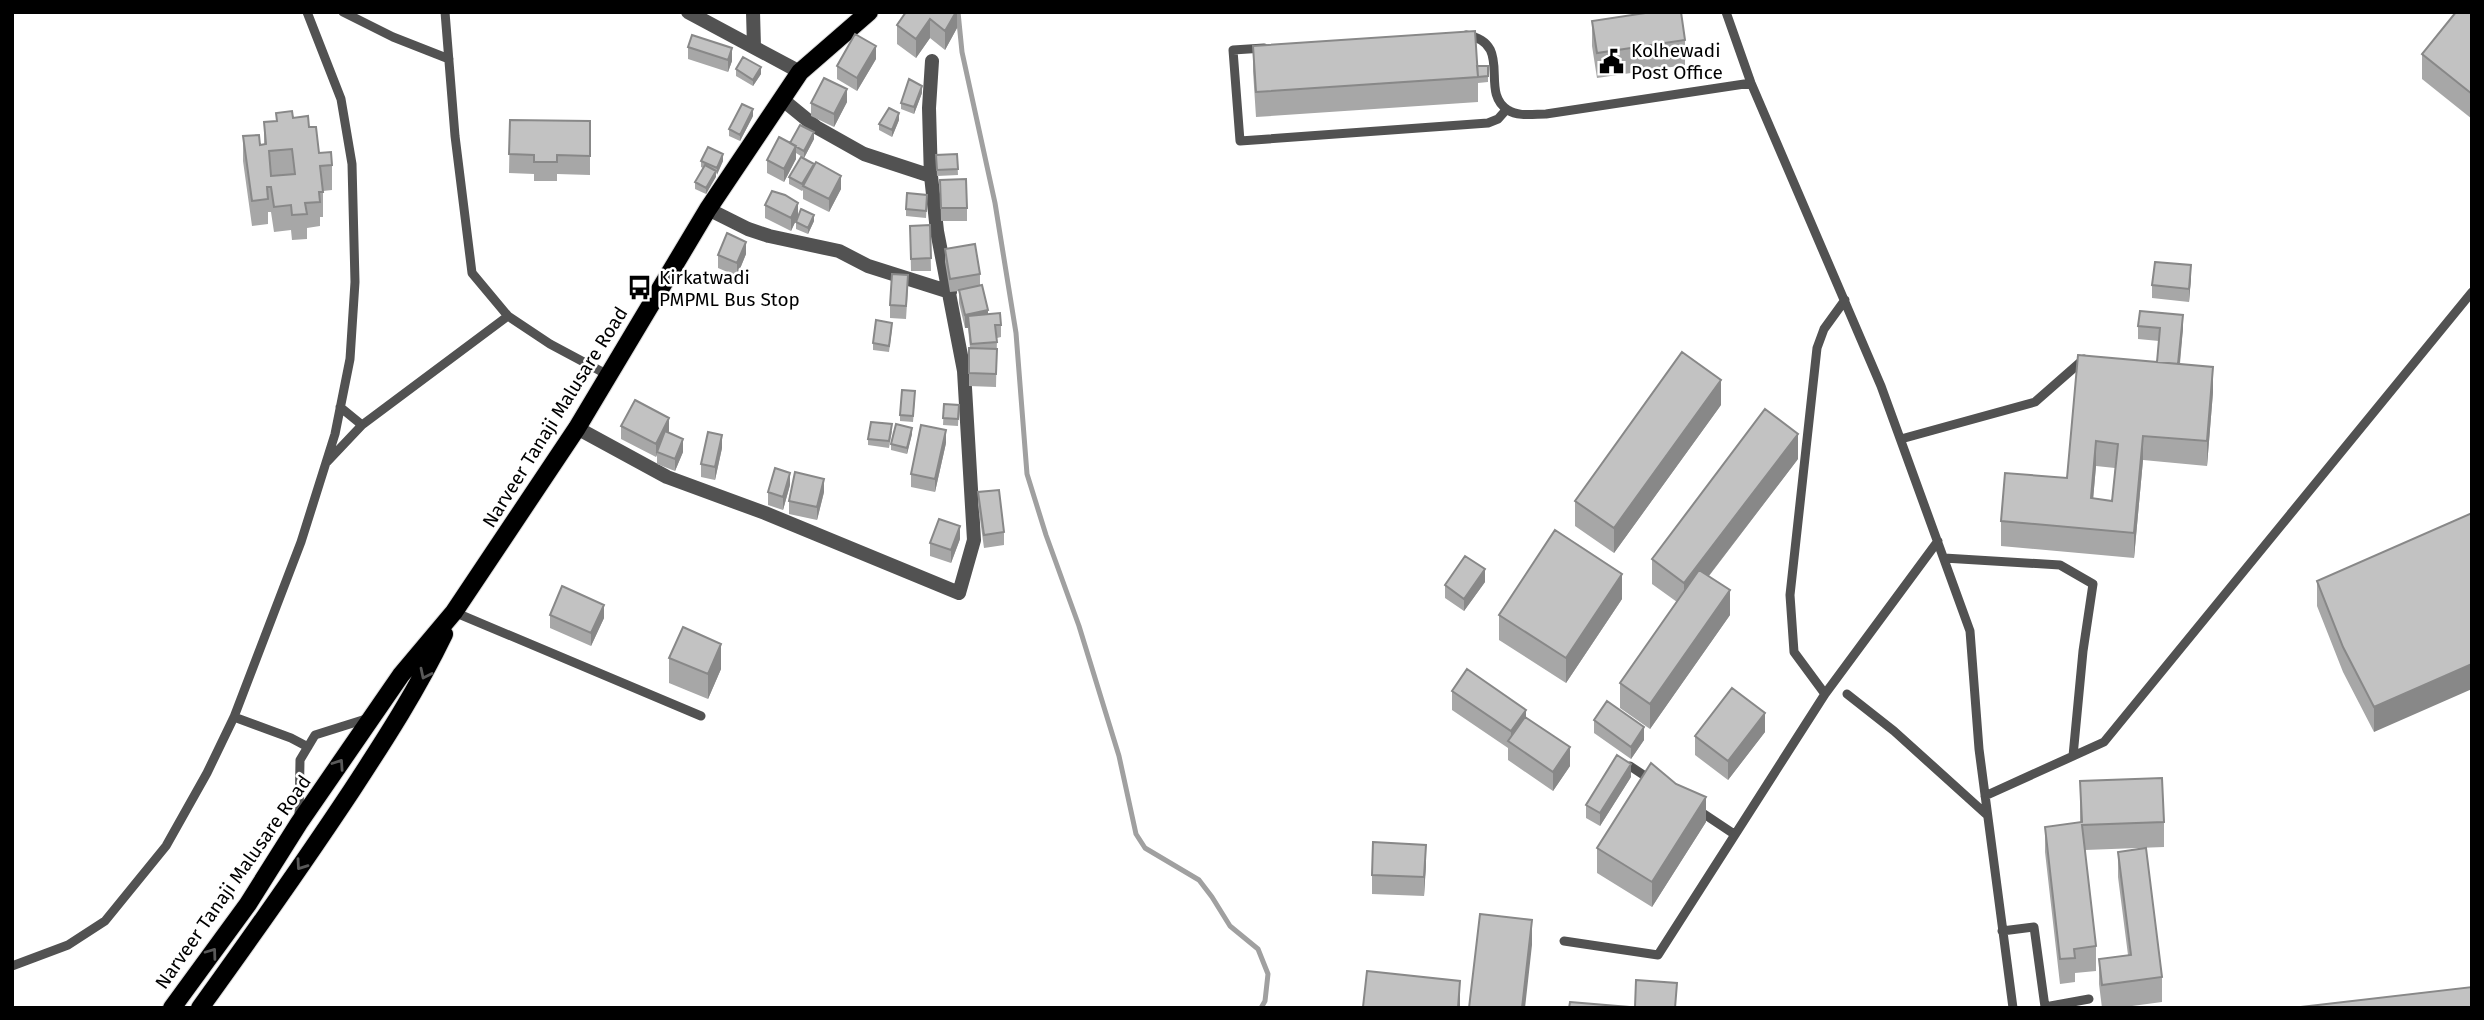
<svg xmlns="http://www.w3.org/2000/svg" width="2484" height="1020" viewBox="0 0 2484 1020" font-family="'Fira Sans',sans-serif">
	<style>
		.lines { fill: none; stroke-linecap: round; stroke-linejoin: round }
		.stream { stroke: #a0a0a0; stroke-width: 5 }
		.primary-casing { stroke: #dbdbdb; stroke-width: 20 }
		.service { stroke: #525252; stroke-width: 9 }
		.minor { stroke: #525252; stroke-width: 14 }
		.primary { stroke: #000; stroke-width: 18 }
		.wall { fill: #a7a7a7; fill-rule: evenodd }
		.shaded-wall { fill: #888 }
		.building { fill: #c2c2c2; stroke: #888; stroke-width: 2; fill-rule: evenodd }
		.oneway { stroke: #595959 }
		.labels { text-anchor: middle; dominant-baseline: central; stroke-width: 5; stroke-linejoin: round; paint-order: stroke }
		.poi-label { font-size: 19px; fill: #000; stroke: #fff; text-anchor: start }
		.street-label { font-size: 19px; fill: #000; stroke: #fff }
	</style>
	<rect width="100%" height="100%" fill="#fff"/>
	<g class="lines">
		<path class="stream" d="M958,12L962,52L995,203L1016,333L1027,474L1046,535L1079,626L1119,756L1136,834L1145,848L1199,880L1212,897L1230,926L1258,949L1268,974L1265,1001L1261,1008"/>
		<defs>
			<path id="primary" d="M172,1008L248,904L299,823L401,675L454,612L577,428L708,209L800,72L869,12
				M200,1008C252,936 303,864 352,790C386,738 417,690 444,634"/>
		</defs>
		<use href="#primary" class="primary-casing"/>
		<path class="service" d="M343,12L393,37L449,59
			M445,12L455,136L472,273L508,316L550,344L608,375
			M1726,12L1751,83L1881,386L1970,631L1979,749L2013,1008
			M1466,35C1515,43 1478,92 1508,110C1518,117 1534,114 1546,114L1751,83
			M1264,48L1233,50L1240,141L1488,123L1498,119L1506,110
			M340,407L362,425
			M1901,439L2035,402L2084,359
			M327,462L362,425L508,316
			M1944,558L2060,565L2093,584L2083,651L2073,756
			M454,612L701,716
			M1825,694L1794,652L1790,595L1817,348L1824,329L1845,300
			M1847,694L1894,731L1987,815
			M234,717L291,738L308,747
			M1630,766L1651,780
			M1985,796L2104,742L2472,292
			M1698,810L1734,834
			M299,818L300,760L315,735L369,718
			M2002,931L2034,927L2045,1007L2089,999
			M1564,941L1658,955L1825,694L1938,541
			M12,966L68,945L105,921L166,846L207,773L234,717L301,542L335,434L350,359L355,282L352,164L341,99L307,12"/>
		<path class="minor" d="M688,12L800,72
			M753,12L754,47
			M931,179L929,108L932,61
			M708,209L748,229L769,236L839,251L868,266L950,292
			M577,428L667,477L765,513L959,593L974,540L964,371L937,231L931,176L864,154L816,127L783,100"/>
		<use href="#primary" class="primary"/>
	</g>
	<path class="wall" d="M957,12V28L945,50L930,38L916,58L897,44V25Z
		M2472,12V119L2422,79V54Z
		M1592,21L1685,40V65L1597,78L1592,46Z
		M1253,46L1477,66H1488V82L1478,83V102L1256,117L1253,71Z
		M688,47L732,61L728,72L688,59Z
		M876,59L857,91L837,79V66Z
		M736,69L761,74L753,86L736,76Z
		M922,93L914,114L901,109V103Z
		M847,102L834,127L811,116V103Z
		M276,113L293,118L309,127L319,153L332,165V190L323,191V217H320V226L307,228V239L292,240L291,230L274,232L271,212H268V224L252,226L243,161V136L260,145L264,144V122L276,121Z
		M753,116L740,141L729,136V129Z
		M510,120L590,121V175L557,174V181H534V174L509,173Z
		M899,120L892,137L879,130V124Z
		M814,139L804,158L796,153V159L784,182L767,173V160L790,143Z
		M957,154L958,175L937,176L936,155Z
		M701,161H723L706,194L695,189V182L703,168L701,167Z
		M789,177L841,189L829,212L803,199V190L802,191L789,184Z
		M940,180L967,208V221H941Z
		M927,202L926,218L906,216V209Z
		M765,205L798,216L791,231L765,218Z
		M814,221L808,234L796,229V222Z
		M930,225L931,271H911L910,226Z
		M945,249L980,274V285L988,314L1001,325V337L997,338L996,387L969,386V348H970L968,328H965L959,303V291L950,292L945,262Z
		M746,254L737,276L718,268V255Z
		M2191,278L2189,302L2152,298V285Z
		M908,288L906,319L890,318V305Z
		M2138,326L2183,328L2180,364L2213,392L2207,466L2143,460L2134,558L2001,546V521L2067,478L2157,362L2159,341L2138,339ZM2096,466L2115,468L2112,501L2093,499Z
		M892,329L889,352L873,350V343Z
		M915,398L913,422L900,421V415Z
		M944,404L959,405L958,426L943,425Z
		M1721,405L1614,553L1575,526V501Z
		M621,426L669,431L668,433L683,452L675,471L657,464V455L656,457L621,439Z
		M892,431L889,448L868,445V439Z
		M912,434L907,454L891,450V444Z
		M946,443L935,492L911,487V474Z
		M722,448L715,480L701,477V464Z
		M1798,459L1709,576L1730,615L1650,729L1620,708V683L1677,602L1652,584V559Z
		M790,485L783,510L768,505V492Z
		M824,492L817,520L789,514V501Z
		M978,492L1004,532V545L984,548L978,505Z
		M2472,513L2374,732L2343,672L2317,606V581Z
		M960,539L951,563L930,556V543Z
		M1485,582L1464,611L1445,598V585Z
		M1622,599L1566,683L1499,640V615Z
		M550,615L604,618L591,646L550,628Z
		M669,658L721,669L708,699L669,683Z
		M1452,691L1526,717L1570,766L1553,791L1508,760V748L1452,710Z
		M1594,720L1644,740L1631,759L1594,733Z
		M1765,732L1728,780L1695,755V736Z
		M1631,777L1600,826L1586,818V805Z
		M2080,781L2164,822V847L2085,850L2096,946V971L2075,973V982L2060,984L2045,852V827L2080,823Z
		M1706,822L1652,907L1597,873V848Z
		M2118,852L2162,977V1002L2117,1008H2102L2099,984V959L2128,955L2118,877Z
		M1426,864L1424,896L1372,894V875Z"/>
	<path class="shaded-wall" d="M956,12H957V28L945,50V31Z
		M930,19V38L916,58V39Z
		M876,46V59L857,91V78Z
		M732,48V61L728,72V60Z
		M761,67V74L753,86V80Z
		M922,86V93L914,114V107Z
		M847,89V102L834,127V114Z
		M753,109V116L740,141V135Z
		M899,113V120L892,137V130Z
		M814,132V139L804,158V151Z
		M796,146V159L784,182V169Z
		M723,154V161L717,175V168Z
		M716,171V177L706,194V188Z
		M841,176V189L829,212V199Z
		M798,203V216L791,231V218Z
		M814,215V221L808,234V228Z
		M746,242V254L737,276V263Z
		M2191,265V278L2189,302V289Z
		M988,310V323L968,316V328H965V315Z
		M2183,315V328L2178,380V367Z
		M2213,367V392L2207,466V441Z
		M1721,380V405L1614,553V528Z
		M669,418V431L658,452H657L656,457V444Z
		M912,428V434L907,454V448Z
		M946,430V443L935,492V479Z
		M1798,434V459L1684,608V583Z
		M722,435V448L715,480V467Z
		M2143,436V460L2134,558V533Z
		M683,439V452L675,471V459Z
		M2096,441V466L2091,523V498Z
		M790,473V485L783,510V497Z
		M824,479V492L817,520V507Z
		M960,526V539L951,563V550Z
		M1485,569V582L1464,611V599Z
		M1622,574V599L1566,683V658Z
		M1730,590V615L1650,729V704Z
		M604,605V618L591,646V633Z
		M721,644V669L708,699V674Z
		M2472,664V689L2374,732V707Z
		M1526,710V729L1511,743V731Z
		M1765,713V732L1728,780V761Z
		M1644,727V740L1631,759V747Z
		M1570,747V766L1553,791V772Z
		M1631,764V777L1600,826V813Z
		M1706,797V822L1652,907V882Z
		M1426,845V864L1424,896V877Z
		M1532,920V945L1525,1008H1522Z
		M1460,981V1008H1458Z"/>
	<path class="building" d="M906,12H956L945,31L930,19L916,39L897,25Z
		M1652,12H1681L1685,40L1597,53L1592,21Z
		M2456,12H2472V94L2422,54Z
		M1475,31L1478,77L1256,92L1253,46Z
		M855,34L876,46L857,78L837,66Z
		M692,35L732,48L728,60L688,47Z
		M743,57L761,67L753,80L736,69Z
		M1477,66H1488V76L1478,77Z
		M824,78L847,89L834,114L811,103Z
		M909,79L922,86L914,107L901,103Z
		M742,104L753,109L740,135L729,129Z
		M889,108L899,113L892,130L879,124Z
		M292,111L293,118L308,116L309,127H316L319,153L331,152L332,165L320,166L323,192H319L320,202L305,203L307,214L292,215L291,205L274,207L271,187H267L268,199L252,201L243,136L259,135L260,145L266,144L264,122L277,121L276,113ZM292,149L295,174L271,176L269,151Z
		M510,120L590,121V156L557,155V162H534V155L509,154Z
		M800,125L814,132L804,151L790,143Z
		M779,137L796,146L784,169L767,160Z
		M708,147L723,154L717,168L701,161Z
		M957,154L958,169L937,170L936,155Z
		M801,157L814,164L802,184L789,177Z
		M816,162L841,176L829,199L803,186Z
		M705,165L716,171L706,188L695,182Z
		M966,179L967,208H941L940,180Z
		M772,191L785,195L798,203L791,218L765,205Z
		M907,193L927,195L926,211L906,209Z
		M801,209L814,215L808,228L796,222Z
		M930,225L931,258L911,259L910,226Z
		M727,233L746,242L737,263L718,255Z
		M975,244L980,274L950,279L945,249Z
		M2155,262L2191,265L2189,289L2152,285Z
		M892,274L908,275L906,306L890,305Z
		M982,285L988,310L965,315L959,290Z
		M2140,311L2183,315L2178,364L2157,362L2160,328L2138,326Z
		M1000,313L1001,325H995L997,342L971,344L968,316Z
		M876,320L892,323L889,346L873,343Z
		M969,348L997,349L996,374L969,373Z
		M1682,352L1721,380L1614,528L1575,501Z
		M2078,355L2213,367L2207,441L2143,436L2134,533L2001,521L2005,473L2067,478ZM2096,441L2118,444L2112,501L2091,498Z
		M902,390L915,391L913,416L900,415Z
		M635,400L669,418L656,444L621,426Z
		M944,404L959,405L958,419L943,418Z
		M1765,409L1798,434L1684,583L1652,559Z
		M871,422L892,424L889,441L868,439Z
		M896,424L912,428L907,448L891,444Z
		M921,425L946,430L935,479L911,474Z
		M665,431L683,439L675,459L657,452Z
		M708,432L722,435L715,467L701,464Z
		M775,468L790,473L783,497L768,492Z
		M795,472L824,479L817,507L789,501Z
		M999,490L1004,532L984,535L978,492Z
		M2472,513V664L2374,707L2343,647L2317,581Z
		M939,519L960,526L951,550L930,543Z
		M1555,530L1622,574L1566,658L1499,615Z
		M1465,556L1485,569L1464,599L1445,585Z
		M1699,570L1730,590L1650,704L1620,683Z
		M562,586L604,605L591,633L550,615Z
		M683,627L721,644L708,674L669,658Z
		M1467,669L1526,710L1511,731L1452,691Z
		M1732,688L1765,713L1728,761L1695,736Z
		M1607,701L1644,727L1631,747L1594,720Z
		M1525,717L1570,747L1553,772L1508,741Z
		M1617,755L1631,764L1600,813L1586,805Z
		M1651,763L1676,784L1706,797L1652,882L1597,848Z
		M2162,778L2164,822L2082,825L2096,946L2074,949L2075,958L2060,959L2045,827L2082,822L2080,781Z
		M1373,842L1426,845L1424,877L1372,875Z
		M2146,848L2162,977L2102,985L2099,959L2131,955L2118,852Z
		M1480,914L1532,920L1522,1008H1469Z
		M1367,971L1460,981L1458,1008L1363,1007Z
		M1636,980L1677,983L1675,1008L1635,1007Z
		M2472,987V1008H2292Z
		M1570,1002L1629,1007V1008H1569Z"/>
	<defs><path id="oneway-chevron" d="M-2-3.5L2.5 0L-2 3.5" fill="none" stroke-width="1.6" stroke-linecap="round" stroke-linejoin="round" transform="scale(1.75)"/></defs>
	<g class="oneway">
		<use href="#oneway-chevron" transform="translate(425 674) rotate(116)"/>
		<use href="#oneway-chevron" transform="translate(339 764) rotate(-56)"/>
		<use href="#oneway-chevron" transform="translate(301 865) rotate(125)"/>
		<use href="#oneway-chevron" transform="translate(212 953) rotate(-54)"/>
	</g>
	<defs>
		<symbol id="civic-bare" viewBox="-9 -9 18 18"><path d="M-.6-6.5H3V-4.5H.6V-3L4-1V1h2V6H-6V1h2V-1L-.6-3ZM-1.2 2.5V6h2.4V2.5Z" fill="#000" stroke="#fff" stroke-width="2.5" paint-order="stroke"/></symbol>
		<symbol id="bus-bare" viewBox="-9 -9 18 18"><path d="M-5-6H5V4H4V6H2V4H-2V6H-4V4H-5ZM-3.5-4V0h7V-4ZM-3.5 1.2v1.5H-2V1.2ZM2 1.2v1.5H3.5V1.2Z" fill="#000" stroke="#fff" stroke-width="2.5" paint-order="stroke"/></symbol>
	</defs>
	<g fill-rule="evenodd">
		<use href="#civic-bare" x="1594" y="44" width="35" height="35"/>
		<use href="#bus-bare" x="622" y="270" width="35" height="35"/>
	</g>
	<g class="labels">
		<g class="poi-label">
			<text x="1631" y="50">Kolhewadi<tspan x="1631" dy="22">Post Office</tspan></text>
			<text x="659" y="277">Kirkatwadi<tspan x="659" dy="22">PMPML Bus Stop</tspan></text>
		</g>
		<g class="street-label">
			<text transform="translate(555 417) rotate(-58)">Narveer Tanaji Malusare Road</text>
			<text transform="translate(233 882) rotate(-55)">Narveer Tanaji Malusare Road</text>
		</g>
	</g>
	<rect width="2484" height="1020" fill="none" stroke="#000000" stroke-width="28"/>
</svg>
